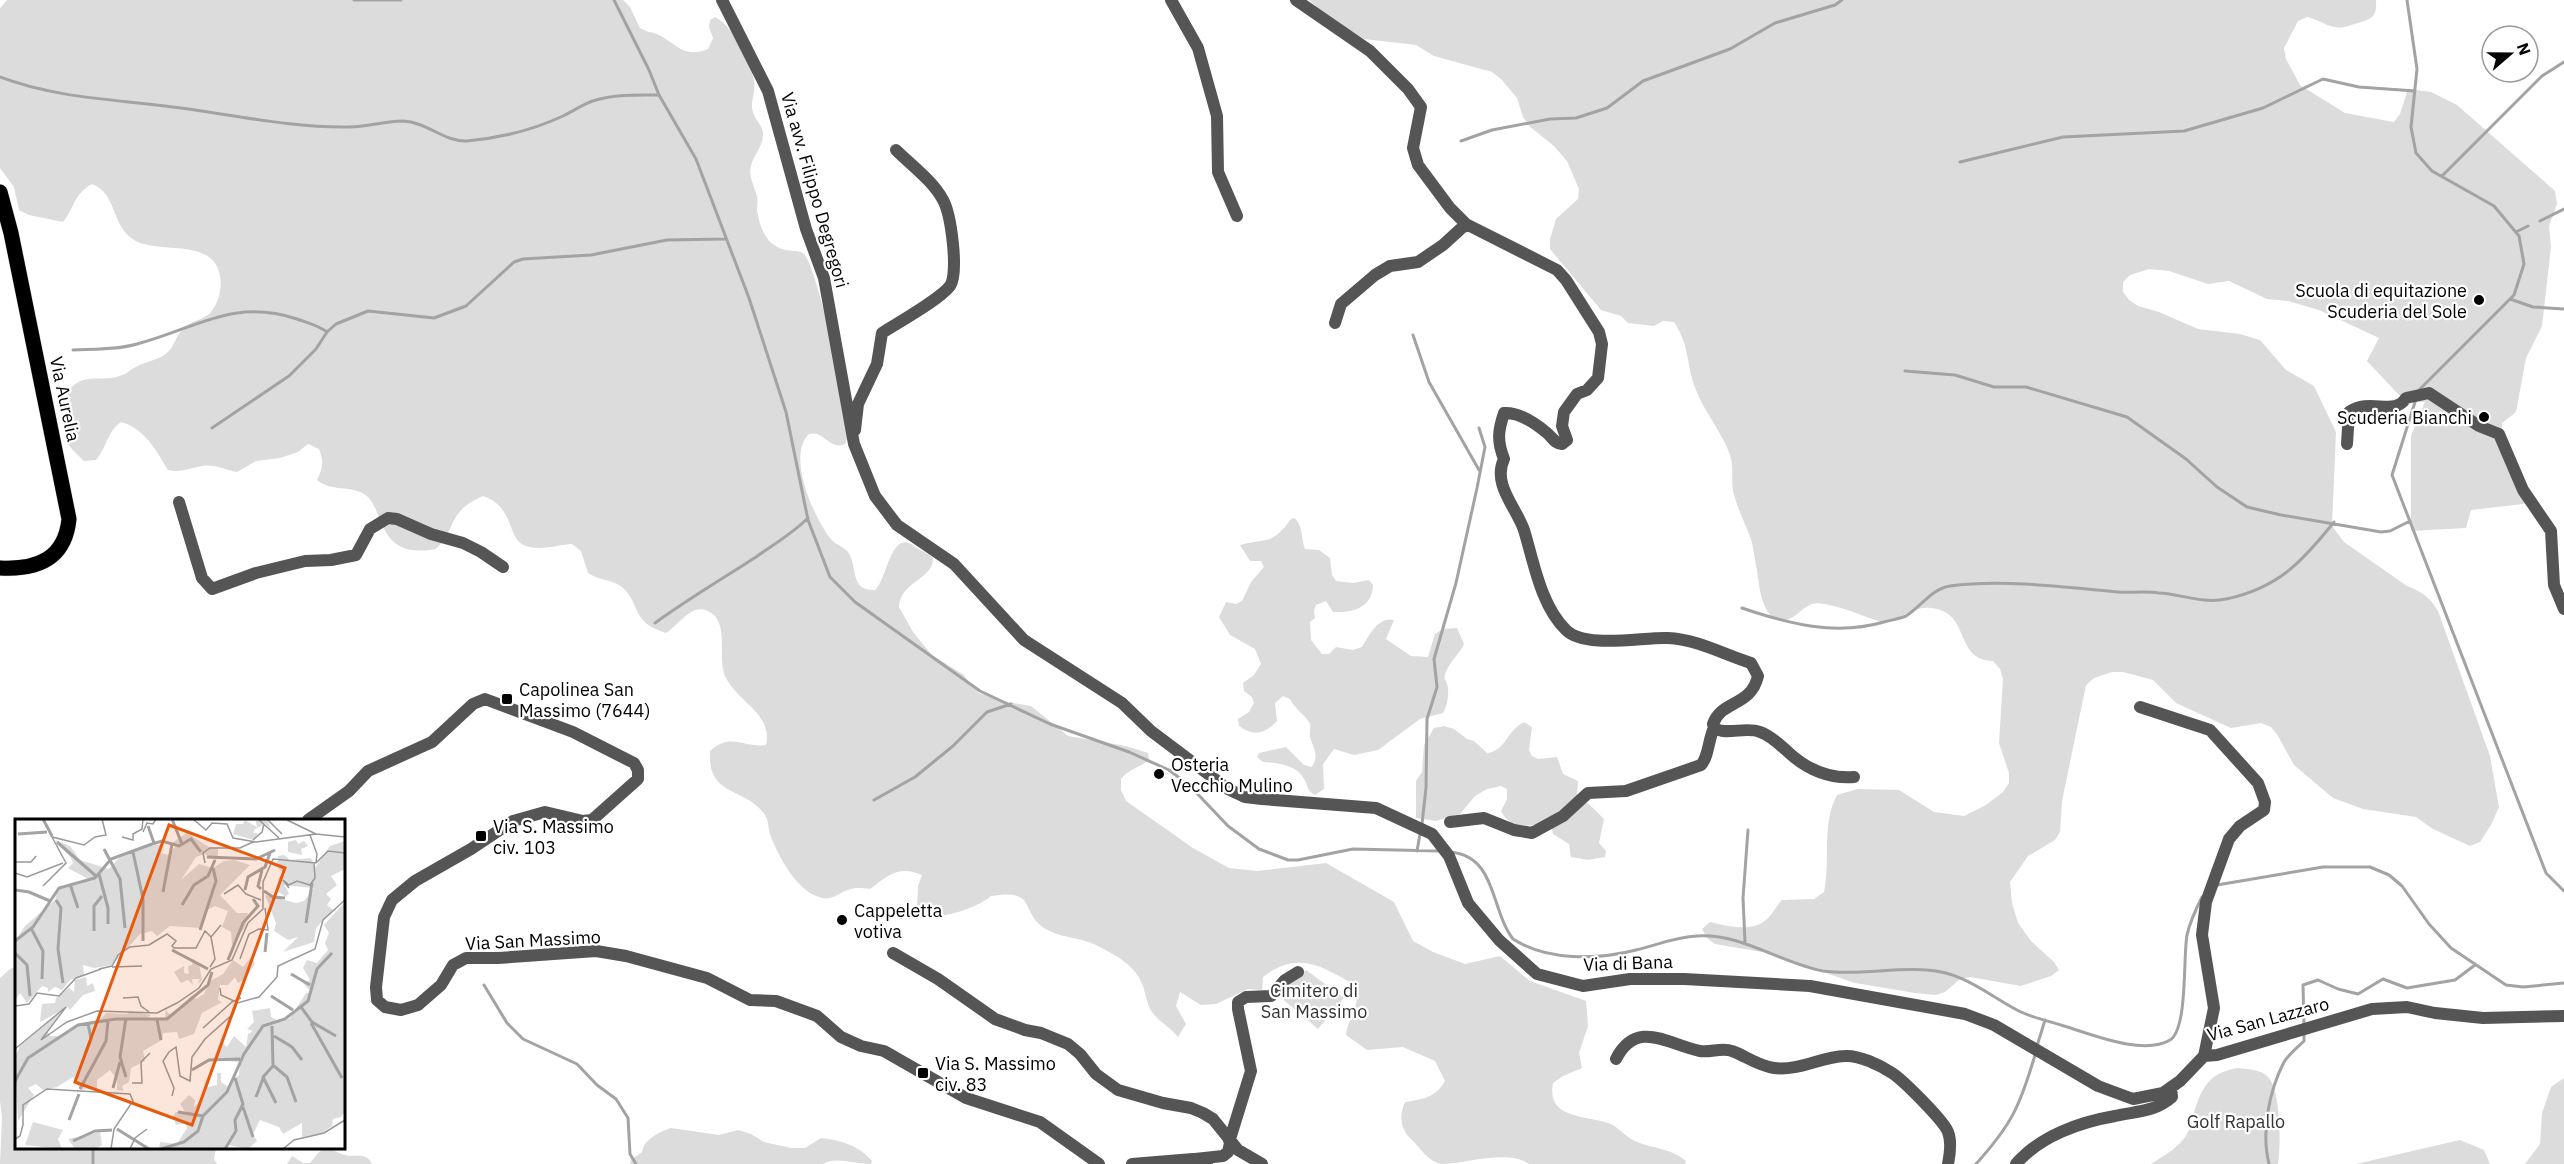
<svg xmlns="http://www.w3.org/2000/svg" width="2564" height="1164" viewBox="0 0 2564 1164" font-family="'IBM Plex Sans',sans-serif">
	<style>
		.green { fill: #dcdcdc }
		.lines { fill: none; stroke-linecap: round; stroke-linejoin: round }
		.stream { stroke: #a3a3a3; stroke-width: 3 }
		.primary-casing { stroke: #dbdbdb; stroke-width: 16 }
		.minor { stroke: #555; stroke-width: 12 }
		.primary { stroke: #000; stroke-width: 15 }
		.poi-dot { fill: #000; stroke: #fff; stroke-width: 2 }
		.labels { text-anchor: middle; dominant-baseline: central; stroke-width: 4.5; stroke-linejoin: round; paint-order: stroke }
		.street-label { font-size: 18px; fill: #000; stroke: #fff }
		.poi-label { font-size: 18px; fill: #000; stroke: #fff; text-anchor: start }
		.park-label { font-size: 18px; fill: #333; stroke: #fff }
		.inset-river { fill: none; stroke: #a3a3a3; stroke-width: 3 }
		.inset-road { fill: none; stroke: #999; stroke-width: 1.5 }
		.view { fill: #e8590c; fill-opacity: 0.15; stroke: #e8590c; stroke-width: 3 }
		.inset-edge { fill: none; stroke: #000; stroke-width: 3 }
	</style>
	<rect width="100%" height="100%" fill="#fff"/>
	<path class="green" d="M7,0H623L630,7L640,28C646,32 653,32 659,35C679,46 684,58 708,49L713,38L709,27L710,20L715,17C733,26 751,62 754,81C756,90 751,100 752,108C753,118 762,124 763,133C764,145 753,156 751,166C748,176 755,188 757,197C758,202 757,206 757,211C761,232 768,249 792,251C796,251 801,251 804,254C818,268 849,417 847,439L845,444C830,451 824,430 809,434C786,456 814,517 830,538C834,544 843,546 848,552C858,566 849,591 875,590C886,581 890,536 909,543C912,544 914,547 917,548C923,552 928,553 933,558C934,579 900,581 899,607L913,632L932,655L964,675L970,685L979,693L1002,701L1031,706L1068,736L1126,746L1148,753L1149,759C1141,768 1128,769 1121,779V790L1126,801L1193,848L1229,868L1257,871L1326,863L1394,902L1413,941L1433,952L1465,964L1500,956L1530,981L1586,1001L1588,1026L1579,1053L1582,1068L1563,1076L1553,1083C1546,1119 1585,1115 1608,1123C1617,1126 1623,1134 1631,1139C1649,1149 1670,1147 1686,1161L1685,1164H1529C1507,1149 1467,1164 1441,1164C1429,1162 1420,1148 1412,1140C1400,1130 1399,1115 1405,1102C1423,1099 1435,1098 1445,1081L1435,1061L1403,1047L1367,1050L1346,1035C1347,1020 1361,1004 1356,991C1352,982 1343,978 1335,974C1309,959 1287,958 1263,977L1262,990L1248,989L1216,1004L1201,1005L1180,992L1176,1006L1186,1024L1178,1037C1169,1026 1159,1022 1152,1012C1147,1005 1146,995 1143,986C1136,965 1115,955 1096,945C1080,937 1059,938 1044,928C1020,912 1037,888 991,896C981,906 938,922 924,914C921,913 919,910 917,908L918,886L922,875C899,865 888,875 870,889C863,888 855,887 848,890C834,895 831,903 814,895C794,885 779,857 771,837C768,830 769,821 765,815C745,786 707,798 710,751C731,732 743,748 766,745C773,714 739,703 726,678C716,660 731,621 708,611C691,603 679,625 666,633C630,622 642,605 622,587C614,580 598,580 588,573L581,551L572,544C557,545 540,551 526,546C506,540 516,507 483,496C446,512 458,528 436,549C371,561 388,502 360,492C345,486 331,491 317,480C323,468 324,461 319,449L308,444L298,452L280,458L256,461L237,472C225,470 214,464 202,466C189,468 182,473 168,470C156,450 144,428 121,422C107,432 107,447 96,460L84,461C79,456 72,450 68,444C62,436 64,396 71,388C85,372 106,383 122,375C127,374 130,370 134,368C143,362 159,360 167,353C175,346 176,334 185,327C192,321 202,320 209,314C221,302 225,278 215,263C199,241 156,253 134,240C110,225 118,194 92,184C73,195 75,207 63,222L29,215L19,210L14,187L0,168V8Z
		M1309,0H2376C2377,17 2372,19 2358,23C2349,25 2344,29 2334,27C2325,25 2317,19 2307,17L2298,21L2284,48L2286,59L2300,85L2345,113L2394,122L2400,114L2408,89L2431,92L2457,105L2555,191L2557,204L2549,226L2551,247L2542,326L2526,358L2516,412L2502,423V431L2533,498L2523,504L2471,510L2466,528L2411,531V436L2425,402H2410L2398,394L2367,361L2379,338L2319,310L2288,301L2267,299L2229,281L2208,284L2169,271L2149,269L2130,275L2123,282V292L2129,300L2138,306L2159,312L2198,329L2240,334L2260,340L2286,370L2314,386L2336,432L2332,526L2344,542L2407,586C2421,591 2431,598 2438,611L2490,756L2497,796L2499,807L2491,825L2480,842L2470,846L2433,829L2416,817L2363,809L2333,798L2294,765L2278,736L2271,727L2261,723L2231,728L2176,703L2153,680L2123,672H2112L2094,678L2086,685L2062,801L2060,832L2055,840L2028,856L2010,882L2012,903L2018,923L2031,941L2054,962L2059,970L2051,976L2021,986L1970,977L1960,979L1945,992L1936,995L1915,993L1855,983L1768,953L1715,944L1707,938L1702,929L1710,922C1727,926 1752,933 1767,919C1773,914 1776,906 1782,900L1814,899L1824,892C1831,860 1821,825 1837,795L1858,789L1899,790L1934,812L1964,816L1986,805L2003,792L2009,783V773L1999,743L2003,679L2000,669L1993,661C1953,660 1972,612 1931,608C1912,606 1900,621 1882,622C1867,618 1825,599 1812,604C1800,608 1792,625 1776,619C1761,612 1759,584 1757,570C1754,558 1754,545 1749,534C1743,519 1737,507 1733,491C1731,479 1734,467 1730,455C1722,432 1705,413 1696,390C1686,365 1690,346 1674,322L1663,321L1654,326L1628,323L1621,316L1601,310L1550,249V239L1556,219L1578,199L1579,189L1567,161L1554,146L1529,126L1523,117L1517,98L1501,79L1492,72L1434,56L1416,45L1364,39L1323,13Z
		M1294,518C1303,524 1301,539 1305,549L1319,550L1330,558L1332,575L1336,581L1353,583L1369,580L1373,585C1372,608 1353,613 1333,612L1326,601L1316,605L1314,611L1315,618L1310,622L1311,640L1322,654H1329L1336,647L1353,650L1362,647C1369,636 1378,616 1394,620L1386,639L1411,656L1428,657L1435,634L1443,629L1457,628L1464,644C1459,655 1448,663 1445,675C1444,682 1445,677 1447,684C1450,692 1447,706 1443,713L1420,719L1378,750L1354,755L1334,749L1323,764L1324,789L1315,795C1306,790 1309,787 1304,779C1297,765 1277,763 1263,762L1257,757L1259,753L1286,747L1304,765L1311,767L1313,765C1319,753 1313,748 1310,737C1309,731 1312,727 1309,722C1303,713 1295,709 1290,699L1283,696L1275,703L1277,721C1265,734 1254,737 1239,726L1238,719L1249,712L1254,703L1252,697L1244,691L1243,683L1254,675L1261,664L1255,649L1230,635L1219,617L1226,602L1236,604L1242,601L1251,582L1264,567L1261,561H1250L1240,545C1269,537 1271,546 1291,519Z
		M1524,722L1532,727L1529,750L1532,756L1538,759L1557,757L1563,774L1578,781L1577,795L1580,801L1589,804L1604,819L1599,843L1606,851L1605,857L1588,860L1571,857L1569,844L1553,834L1551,824C1532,824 1511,832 1501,811L1507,799V789L1501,786L1487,789L1475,796L1460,814L1436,821L1416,818V781L1422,772L1424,745L1434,728L1444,726L1454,729L1467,739L1474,741L1487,753C1506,751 1507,730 1524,722Z
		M16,967V1148H216L214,1159L217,1164H0L2,1117L0,1101V978L10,969Z
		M1306,970L1344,998L1318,1029L1279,996L1278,990Z
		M2237,1068C2247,1069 2260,1069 2268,1077C2281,1090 2281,1146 2278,1164H2151C2163,1156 2180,1147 2187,1134C2190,1129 2191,1122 2193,1116C2201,1089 2208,1073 2237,1068Z
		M2564,1078V1164H2525L2540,1144L2542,1113L2551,1087Z
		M671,1128L719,1135L738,1130L751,1134L764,1142L791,1148H805L821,1138C840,1140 860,1146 872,1161L871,1164C857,1164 834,1156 823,1164H630L631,1160L642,1152C644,1139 659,1132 671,1128Z
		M2460,1140L2484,1150L2490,1164H2356Z
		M325,1149C334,1149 337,1153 345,1155C356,1158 366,1151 372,1164H287L292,1156L303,1163H310L319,1152Z"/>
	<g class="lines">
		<path class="stream" d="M354,0H401
			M614,0L649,70L659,95L696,159L749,298L786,412L808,520L830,577L855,602L980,691L1050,724L1129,752L1169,770L1190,786L1228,826L1259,849L1288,860H1298L1353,849L1440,851
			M2407,0L2417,69L2411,127L2416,153L2432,171L2494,206L2519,236L2524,264L2514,295L2419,390
			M0,77C52,97 109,99 165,106C226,113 287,128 349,127C367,127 385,121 403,121C427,122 444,142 467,141C500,138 533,130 563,116C574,111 584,103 596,100C616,94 638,95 659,95
			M1461,141L1492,130L1550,119L1576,118L1607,108L1643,81L1730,49L1775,23L1835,5L1842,0
			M1960,162L2063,137L2184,131L2263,108L2323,79L2359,87L2415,91
			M2442,176L2542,76L2564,62
			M2540,221L2564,209
			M2516,232L2528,226
			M2510,299L2533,307L2564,309
			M1413,335L1429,382L1479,470
			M73,350C94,349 116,350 137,344C197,328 233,298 297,319C308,323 318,325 327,332
			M1905,371L1955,375L1994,387H2026L2127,417L2186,459L2217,487L2247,507L2281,515L2381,532L2390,531L2410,521
			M2416,399L2392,475L2546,873L2564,891
			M212,428L289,376L316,349L327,332L336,324L368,311L434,318L466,306L514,262L523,259L591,255L667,240L725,239
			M1742,608C1789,624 1835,636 1884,622C1891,620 1899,619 1906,616C1922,606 1931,589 1950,586C2002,579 2066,587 2118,592C2131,593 2145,591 2159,593C2181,594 2203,604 2226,599C2278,588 2302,562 2334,522
			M655,623C688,599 722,579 756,557C774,544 792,534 808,518
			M874,800L915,777L953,746L987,712L1011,704
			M1422,824L1426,788L1427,719L1437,687L1434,659L1456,583L1477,488L1485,447L1479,428
			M1417,851L1420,834
			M1450,852C1497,856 1490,909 1513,939C1547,961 1597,960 1636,950C1657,945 1675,937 1697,936C1742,933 1780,963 1823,971C1858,976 1893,967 1927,970C1963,972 1987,994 2017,1010C2032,1018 2049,1021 2064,1026C2091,1034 2143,1056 2170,1040C2188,1029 2183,955 2187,935C2190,921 2196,909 2202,897
			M2217,885L2323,867H2370L2389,875L2402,886L2429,924L2451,948L2506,985L2523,987L2564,983
			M1745,943L1743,898L1748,830
			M484,985L507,1023L523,1039L577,1064L597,1085L616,1099L628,1118L630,1154L636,1164
			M2304,1026L2303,985L2318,980L2338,989L2358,994L2383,979L2407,988L2455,980L2475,965
			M2037,1046L2045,1020
			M93,1148V1164
			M1976,1164C2012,1124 2020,1106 2035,1055
			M2269,1164C2261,1132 2269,1091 2284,1062C2289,1054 2298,1047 2304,1041V1033"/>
		<defs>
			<path id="primary" d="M0,192L11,233L69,519C65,559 37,570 0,568"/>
		</defs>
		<use href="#primary" class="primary-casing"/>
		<path class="minor" d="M722,0L768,91L806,229L824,278L854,444L875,496L897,525L954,564L1024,640L1122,703L1151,731L1228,789L1245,797L1262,799L1376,808L1432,834L1449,856L1468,903L1499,940L1537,974L1583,986L1630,979H1684L1810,986L1965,1014L1994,1025L2098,1086L2133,1099L2163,1093L2180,1081L2204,1056
			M1171,0L1198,48L1217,116L1218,172L1237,216
			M1296,0L1370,51L1408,89L1421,107L1413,148L1418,165L1450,208L1466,224L1557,270L1566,280L1599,332L1602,344L1598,378L1587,390L1577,394L1564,412L1562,426L1567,440L1562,444C1554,443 1553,438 1547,433C1535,423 1519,412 1504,413C1498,431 1497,441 1504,459C1492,484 1516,507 1524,530C1534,563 1541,606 1566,630C1585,649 1642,637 1668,638C1696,639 1725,655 1751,663L1758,676C1751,707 1721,700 1713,724L1714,728C1727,736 1745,726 1760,732C1770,735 1779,744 1787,751C1806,769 1827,779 1854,777
			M1335,323L1341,304L1375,275L1390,266L1418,262L1443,245L1466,224
			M855,430L858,404L877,364L882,333C899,322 939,300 950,286C959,273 951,214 943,200C933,181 911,165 896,150
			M2347,444L2349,412C2371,397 2394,417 2406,398L2429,393L2479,426L2499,434L2523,490L2551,531L2554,585L2564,609
			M179,502L202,578L212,589L256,573L305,561L331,560L356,555L370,529L388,518L397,519L431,534L463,543L481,552L503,567
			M2140,707L2210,730L2258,783L2265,802L2264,810L2240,826L2229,839L2206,902L2202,935L2214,1008L2204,1056
			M308,820L349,791L368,771L432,742L473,704L485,699L573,732L634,763L638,770V779L592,820L583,821L545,812L513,821L471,849L415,881L392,900L384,917L376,987L377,1000L385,1007L401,1010L418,1005L441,985L453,965L466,958H498L596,951L626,956L707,978L750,1000L776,1001L817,1016L841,1037L861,1046L884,1051L966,1098L1040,1122L1099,1164
			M1450,822L1484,818L1514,830L1532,833L1563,816L1588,793L1626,791L1701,765C1709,756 1708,740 1714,728
			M893,953L938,979L995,1019L1025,1030L1041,1033L1068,1044L1080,1054L1096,1074L1118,1090L1163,1103L1191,1108L1203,1113L1213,1119L1238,1150L1262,1164
			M2204,1056L2217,1055L2372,1009L2407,1007L2435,1013L2483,1018L2564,1016
			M1616,1059C1637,1018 1669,1045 1700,1051C1710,1053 1722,1047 1732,1051C1746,1056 1758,1066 1774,1068C1800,1071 1820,1057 1845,1056C1859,1055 1880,1065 1892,1073C1903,1080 1944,1121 1948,1132C1952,1142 1950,1154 1948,1164
			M1230,1139L1251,1071L1238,1009V1002L1246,997L1271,996L1285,980L1298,972
			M1195,1159L1223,1156L1228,1152L1230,1143L1228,1137
			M1132,1164L1193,1159L1207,1164
			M2016,1164C2040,1136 2080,1122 2115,1116C2137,1111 2155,1112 2172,1097L2171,1087"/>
		<use href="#primary" class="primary"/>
	</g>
	<g class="poi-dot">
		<circle cx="2479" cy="300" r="6"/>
		<circle cx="2484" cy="417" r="6"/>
		<rect x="501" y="693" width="12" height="12" rx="3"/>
		<circle cx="1159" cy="774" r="6"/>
		<rect x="475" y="830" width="12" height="12" rx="3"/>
		<circle cx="842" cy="920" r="6"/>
		<rect x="917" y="1067" width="12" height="12" rx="3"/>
	</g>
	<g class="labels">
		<g class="street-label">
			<text transform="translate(815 190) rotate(74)">Via avv. Filippo Degregori</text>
			<text transform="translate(65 399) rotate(78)">Via Aurelia</text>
			<text transform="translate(533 940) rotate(-3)">Via San Massimo</text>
			<text transform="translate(1628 963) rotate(-2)">Via di Bana</text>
			<text transform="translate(2268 1019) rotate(-15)">Via San Lazzaro</text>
		</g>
		<g class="poi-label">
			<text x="2467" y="290" text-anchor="end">Scuola di equitazione<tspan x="2467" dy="21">Scuderia del Sole</tspan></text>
			<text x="2472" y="417" text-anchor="end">Scuderia Bianchi</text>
			<text x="519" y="689">Capolinea San<tspan x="519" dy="21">Massimo (7644)</tspan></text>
			<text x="1171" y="764">Osteria<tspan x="1171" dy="21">Vecchio Mulino</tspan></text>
			<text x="493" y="826">Via S. Massimo<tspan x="493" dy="21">civ. 103</tspan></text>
			<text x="854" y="910">Cappeletta<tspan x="854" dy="21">votiva</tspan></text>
			<text x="935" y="1063">Via S. Massimo<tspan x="935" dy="21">civ. 83</tspan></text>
		</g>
		<g class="park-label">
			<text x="1314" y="990">Cimitero di<tspan x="1314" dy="21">San Massimo</tspan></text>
			<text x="2236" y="1121">Golf Rapallo</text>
		</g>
	</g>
	<g transform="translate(15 819)">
		<rect width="330" height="330" fill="#fff"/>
		<path d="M240,0H252L256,10L250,5L240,10L238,14H243L239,21L218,15L221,5H228L230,1L242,8ZM172,14L194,28L203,29V36L201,41L189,35L181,38L166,61L184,45L198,49L209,42L219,41L235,46L205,76L222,94H233L230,108L217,126L216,113L207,108L213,92L200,87L192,91L186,109L155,107L142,117L137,112L125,115L97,146L79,149L68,146L69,156L55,161L47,171L40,168L33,173V169L27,167L12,184L5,174L0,181V122L10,107L40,81L43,69L73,60L53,49L58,44L56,39L40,21L55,27L65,41L94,50L104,39L129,28L147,25L146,34L153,36L160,28L158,23ZM281,21L283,25L289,22L293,27L286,30L287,36L273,33V23ZM330,22V50L316,57L322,66L311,75L316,80L312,86L318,91L301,109L299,123L268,133L283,118L273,121L259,112L261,104L250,76L281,84L289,82L299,69L269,66L274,74L271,78L262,72L264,58L270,56L262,47L263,37L269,36L275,41L296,39L300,49L315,27ZM330,83V292L326,298L318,300L317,307L307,314L287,318V304L268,315L264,308L245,301L238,315L242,322L233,330L214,326L208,330H144L145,323L162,325L172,309L171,304L161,306L158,297L161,293L171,294L165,285L174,276L180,281L179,288L188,280L189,269L202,266V254H206V263L212,267L224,256L225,243L198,241L206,220L209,219L207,223L212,228L219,217L231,228L233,215L238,212L232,210L239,203L237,192L255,189L256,198L266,203L275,199L291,174L296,173L288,164L295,161L288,149L292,141L302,144L313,131L310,124L314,114L309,106ZM237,137L240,145L230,160L223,164L220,158L213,166H205L203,181L207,183L187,194L179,215L164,220L162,213L148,214L147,221L128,232L130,242L116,249L114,263L107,267L109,272L102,271V260L95,251L82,261V269L65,271L58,258L42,268L28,271L21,265L13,269L19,276L3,302L0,238L5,227L45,194L32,212L35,217H47L64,205L86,200L91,194L112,195L115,192L136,196L133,198L137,200L150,199L151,190L154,195L160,194L177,176L181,180L189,175L195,162L208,155L218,141L228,148ZM178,140L184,145L187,161L182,165L185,160H177L178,166L173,161L166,164L159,153L169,147V154L174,155L173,147L177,146ZM71,158L72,167L78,164L80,172L68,176L55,191L53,188L25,203L27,185L40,184L41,179L54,169L59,173L60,161ZM18,303L48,311L43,320L47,330L10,326ZM85,313L87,326L80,330H60L53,320Z" fill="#dcdcdc"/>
		<path class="inset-river" d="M28,0L37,17M157,0L167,25M133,7L139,24M3,15L32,13M42,23L81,57M89,30L105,60L110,109M118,33L128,80V122M192,38L241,40L260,31M84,55L93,89V105M55,65L63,89M246,70L243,67L247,51M0,71L14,73L35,82M230,71L233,58L250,48L255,34M249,72L258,78L270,79M148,73L157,25M41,81L46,89L43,130L48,164M167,86L179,66L193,57L200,41M291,104L297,64M16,109L28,132L27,160M185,111L201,62L198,49M79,112V87L87,77M0,122L18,108L44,69L80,59L96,40L137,25L147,22L164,27L176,20L186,33M157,131L193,150M250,133L252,114M0,134L12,146L15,177M213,141L228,104L243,87L238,80M276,155L295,166M256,177L278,191M286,188L297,203L321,217M111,199L105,238L111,258M142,201L146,221M296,204L327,259M257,207L258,247L248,258L261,284M259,217L277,228L287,241M70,235L76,220L73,204M259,247L272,258L281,283M177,251L194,241L225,240M0,262L13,239L63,206L101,200H152L193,166L197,153M98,269L105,243M65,270L91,222L93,202M241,278L249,257M228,288L238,318M163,293L188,297M54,301L64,275M102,310L134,330M58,322L80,312L97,311M146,330L169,323L183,312L188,297L212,273L229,235L248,207L270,200L293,182L302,150L317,134M210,330L221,312L220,301L228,285L220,259"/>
		<path class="inset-road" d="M178,0L191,11L197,4L212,5L218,19L241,23L301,15L330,18M243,0L264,19M252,0L267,15M272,1L301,15M128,13L132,4L138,5L141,0M295,16L302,35L301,44M107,18L118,21V15L127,10L128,0M238,21L247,13L249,5M0,43H16L21,37M190,44L188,34L195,29H225L238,23M301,44L313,32L330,34M0,54L12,58L48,44M28,67L51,44L37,18L69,26L80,18L91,16L87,0M274,69L268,61L274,66L282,62L295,66L300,59L299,44M209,75L223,66L231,75L246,81M225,140L234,115L244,110L253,111L250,89M97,148L127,147M195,148L200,140L196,118M84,150L97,147L103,136L115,128L134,126L152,115L161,122L157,127L159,129H181L190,112L196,118L206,106M205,169L206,176L219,182M108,179L123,178L126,187L134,193M0,187L14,185L22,174L44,177L61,159L86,150M188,209L217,183L226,179M0,230L51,188L26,221L52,203L82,192L142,194L162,184L184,169L196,150L217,141L233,104L248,90V63L258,40L301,44M117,264H127L126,243L135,234M157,277L159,269L148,242L154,233L161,228L165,257L175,262L177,238L190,220L218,195L222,184L244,178L262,158L263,147L300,130L308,101L330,81M0,320L5,317L8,306V286L32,270L115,275L118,282L99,310L96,330M115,330L120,319L132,310M268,330L279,321L309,314L330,301"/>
		<path class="view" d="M154,6L270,49L177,306L60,263Z"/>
		<rect width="330" height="330" class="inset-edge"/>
	</g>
	<g transform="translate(2510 54) rotate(70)"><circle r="28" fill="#ffffff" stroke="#999999" stroke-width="1.5"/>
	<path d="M0-4.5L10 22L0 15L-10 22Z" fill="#000000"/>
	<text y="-9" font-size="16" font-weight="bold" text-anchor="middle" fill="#000000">N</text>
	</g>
</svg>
